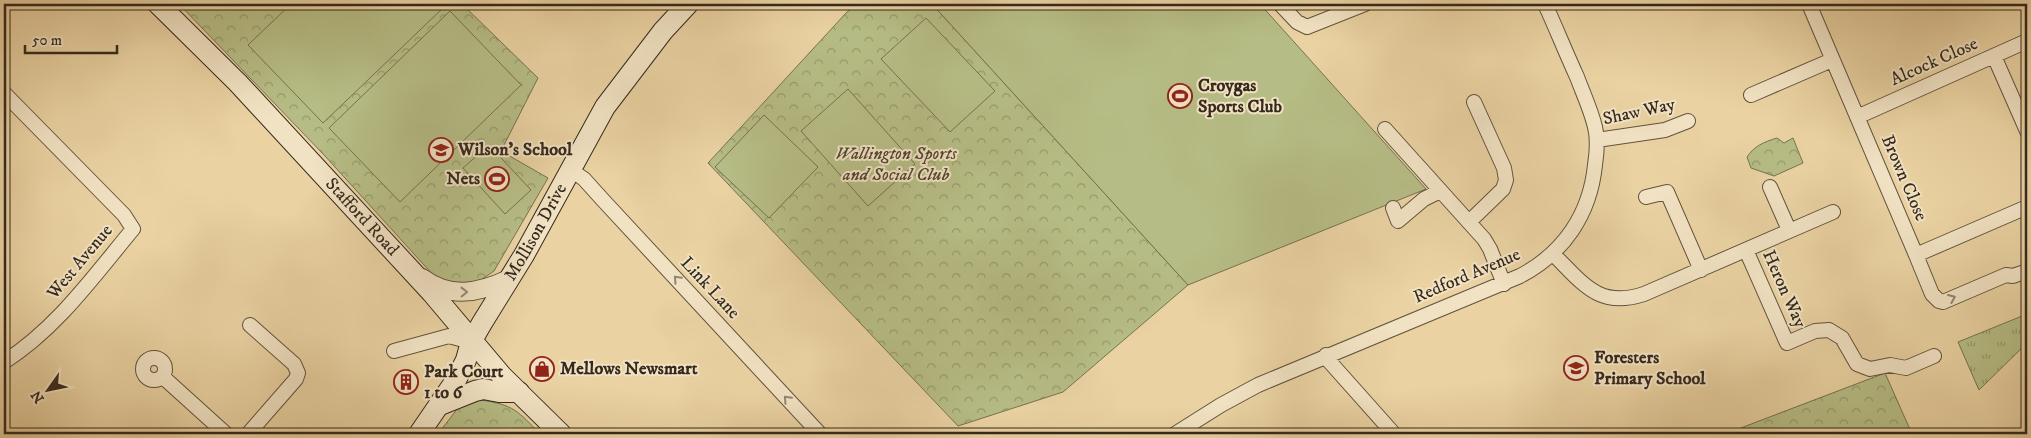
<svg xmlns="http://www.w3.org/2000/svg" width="2031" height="438" viewBox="0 0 2031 438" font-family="'IM FELL DW Pica',serif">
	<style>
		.grass { fill: url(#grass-tufts); stroke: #767251 }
		.park { fill: url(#park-crowns); stroke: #767251 }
		.pitch { fill: #b6bc85; stroke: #767251 }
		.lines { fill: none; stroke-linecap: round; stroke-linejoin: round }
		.minor-casing { stroke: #62533e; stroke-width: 16 }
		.tertiary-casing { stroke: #62533e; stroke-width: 20 }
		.secondary-casing { stroke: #35291d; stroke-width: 22 }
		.minor { stroke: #f1e2c3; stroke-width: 14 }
		.tertiary { stroke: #f1e2c3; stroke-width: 18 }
		.secondary { stroke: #f1e2c3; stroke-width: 20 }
		.oneway { stroke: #938670 }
		.labels { text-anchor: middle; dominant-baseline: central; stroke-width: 4; stroke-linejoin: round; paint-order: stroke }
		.street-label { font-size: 18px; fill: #35291d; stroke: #f1e2c3 }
		.poi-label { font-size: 18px; font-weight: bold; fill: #35291d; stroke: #f1e2c3; text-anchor: start }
		.park-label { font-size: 18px; font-style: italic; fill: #4f4632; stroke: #f1e2c3 }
	</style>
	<defs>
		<pattern id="grass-tufts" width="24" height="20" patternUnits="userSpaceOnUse" patternTransform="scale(1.25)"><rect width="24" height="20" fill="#b6bc85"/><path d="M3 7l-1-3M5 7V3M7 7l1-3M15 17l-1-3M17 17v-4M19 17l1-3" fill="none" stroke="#95996c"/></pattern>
		<pattern id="park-crowns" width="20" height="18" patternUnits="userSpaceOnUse" patternTransform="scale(1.25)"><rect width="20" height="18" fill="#b6bc85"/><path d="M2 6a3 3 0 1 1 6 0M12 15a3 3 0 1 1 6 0" fill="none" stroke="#95996c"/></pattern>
	</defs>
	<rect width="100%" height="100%" fill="#ead2a2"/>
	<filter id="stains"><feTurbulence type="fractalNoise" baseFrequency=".004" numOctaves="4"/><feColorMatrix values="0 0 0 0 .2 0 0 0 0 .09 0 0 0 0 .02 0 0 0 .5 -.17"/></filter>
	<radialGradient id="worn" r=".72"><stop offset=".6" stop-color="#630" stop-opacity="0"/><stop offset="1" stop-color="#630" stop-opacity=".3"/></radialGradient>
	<path class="grass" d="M2027,314V343L1979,390L1958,342Z"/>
	<path class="park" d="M179,4H462L538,78L501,151L548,178L494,271L478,282L453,286L434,276L325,156Z
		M858,4H932L1188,285L1063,392L958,426L708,163L847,12Z
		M1777,138L1784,143L1793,138L1803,163L1774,176L1751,168L1747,157C1754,146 1764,142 1777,138Z
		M1885,373L1912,434H1725Z
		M481,400C514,405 518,411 540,434H438L461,404Z"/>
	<path class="pitch" d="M291,4H440L444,7L323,123L248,45Z
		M932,4H1260L1426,189L1188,285Z
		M450,11L521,85L400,202L329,128Z
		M926,18L995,91L950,132L881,59Z
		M848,89L915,164L868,206L801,131Z
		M764,115L818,167L769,218L715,167Z
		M489,145L531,190L505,214L463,168Z"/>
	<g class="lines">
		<defs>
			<path id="minor" d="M1280,4L1297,22L1307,27L1365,4
				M1809,4L1916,255L2027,207
				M1994,56L2027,131
				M4,93L124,215L133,229C93,277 57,328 4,362
				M1751,95L1832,60
				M1857,117L2027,41
				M1385,129L1484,239L1490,249L1504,284
				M1597,140L1665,130L1688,121
				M571,170L584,179L602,199L820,434
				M1770,187L1789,230
				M1646,197L1667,192L1701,270
				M1393,208L1398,221L1424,199L1440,191
				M1469,222L1503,189L1506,180L1504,168L1474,102
				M1746,250L1787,343L1815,331L1829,330L1842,338L1857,364L1870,369L1890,365L1906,368L1934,356
				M1553,254C1583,283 1598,309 1644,294L1833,212
				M1916,255L1932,294L1939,301L1943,302L2006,275L2013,276L2027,271
				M394,351L449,336L471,342
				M1326,355L1329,361L1394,434
				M143 369a11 11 0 1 1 22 0a11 11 0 1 1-22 0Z
				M163,377L226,434
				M248,434L296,379L298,373L294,364L250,325
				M1175,434L1221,405L1258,385L1520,276C1564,253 1590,214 1595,165C1597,152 1598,139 1595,127C1591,110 1583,93 1577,77C1566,53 1556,28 1545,4"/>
			<path id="tertiary" d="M422,278C450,299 479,293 509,279"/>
			<g id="secondary">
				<path id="s1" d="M158,4L238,83L432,293L502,376L561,434"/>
				<path d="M440,405L475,391L483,389L499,392H519"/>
				<path id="s2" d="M419,434L456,380L466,360L471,342L482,323L524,255L605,107L663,31L688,4"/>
			</g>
		</defs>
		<use href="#minor" class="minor-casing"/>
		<use href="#tertiary" class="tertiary-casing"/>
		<use href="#secondary" class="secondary-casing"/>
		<use href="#minor" class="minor"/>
		<use href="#tertiary" class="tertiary"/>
		<use href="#secondary" class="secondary"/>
	</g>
	<defs><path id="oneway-chevron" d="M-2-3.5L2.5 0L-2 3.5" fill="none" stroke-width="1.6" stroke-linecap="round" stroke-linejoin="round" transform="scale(1.25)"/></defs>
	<g class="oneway">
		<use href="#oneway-chevron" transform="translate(677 279) rotate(-133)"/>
		<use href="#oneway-chevron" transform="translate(464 292) rotate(-1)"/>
		<use href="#oneway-chevron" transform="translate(1952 298) rotate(-23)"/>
		<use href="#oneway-chevron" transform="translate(787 399) rotate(-133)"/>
	</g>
	<defs>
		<symbol id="stadium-ring" viewBox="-11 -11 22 22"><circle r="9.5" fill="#f1e2c3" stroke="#8f2418" stroke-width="1.5"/><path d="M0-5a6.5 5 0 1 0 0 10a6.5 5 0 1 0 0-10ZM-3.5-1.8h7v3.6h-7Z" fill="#8f2418"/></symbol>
		<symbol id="school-ring" viewBox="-11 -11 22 22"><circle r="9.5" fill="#f1e2c3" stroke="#8f2418" stroke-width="1.5"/><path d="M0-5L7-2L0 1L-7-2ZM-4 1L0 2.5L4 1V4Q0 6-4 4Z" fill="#8f2418"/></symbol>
		<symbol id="shop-ring" viewBox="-11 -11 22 22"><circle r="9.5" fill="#f1e2c3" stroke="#8f2418" stroke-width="1.5"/><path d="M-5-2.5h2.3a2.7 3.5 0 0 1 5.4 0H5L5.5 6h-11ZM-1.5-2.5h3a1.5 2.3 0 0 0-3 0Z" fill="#8f2418"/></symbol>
		<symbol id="building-ring" viewBox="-11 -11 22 22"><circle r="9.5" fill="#f1e2c3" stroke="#8f2418" stroke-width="1.5"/><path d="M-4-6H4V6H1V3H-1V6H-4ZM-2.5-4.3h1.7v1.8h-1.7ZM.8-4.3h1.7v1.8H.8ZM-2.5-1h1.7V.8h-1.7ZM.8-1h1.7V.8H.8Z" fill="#8f2418"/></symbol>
	</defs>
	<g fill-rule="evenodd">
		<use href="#stadium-ring" x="1166" y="82" width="28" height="28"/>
		<use href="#school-ring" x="427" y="136" width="28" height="28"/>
		<use href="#stadium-ring" x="483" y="165" width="28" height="28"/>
		<use href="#school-ring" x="1562" y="354" width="28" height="28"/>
		<use href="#shop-ring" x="528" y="355" width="28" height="28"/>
		<use href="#building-ring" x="392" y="368" width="28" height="28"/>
	</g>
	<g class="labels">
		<g class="street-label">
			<text transform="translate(1934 62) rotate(-24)">Alcock Close</text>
			<text transform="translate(1639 112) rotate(-12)">Shaw Way</text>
			<text transform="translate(1904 178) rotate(67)">Brown Close</text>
			<text stroke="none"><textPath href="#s1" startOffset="295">Stafford Road</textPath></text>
			<text stroke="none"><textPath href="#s2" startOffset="234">Mollison Drive</textPath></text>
			<text transform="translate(80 262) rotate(-50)">West Avenue</text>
			<text transform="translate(1467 276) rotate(-23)">Redford Avenue</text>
			<text transform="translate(710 288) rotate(47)">Link Lane</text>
			<text transform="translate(1784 289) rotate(66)">Heron Way</text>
		</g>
		<g class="poi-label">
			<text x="1198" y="86">Croygas<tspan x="1198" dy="21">Sports Club</tspan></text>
			<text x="458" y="150">Wilson's School</text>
			<text x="480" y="179" text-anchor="end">Nets</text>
			<text x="1594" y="358">Foresters<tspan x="1594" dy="21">Primary School</tspan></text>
			<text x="560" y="369">Mellows Newsmart</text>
			<text x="424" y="372">Park Court<tspan x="424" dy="21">1 to 6</tspan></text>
		</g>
		<g class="park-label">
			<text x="896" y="154">Wallington Sports<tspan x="896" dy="21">and Social Club</tspan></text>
		</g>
	</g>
	<rect width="2031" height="438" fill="none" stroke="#ead2a2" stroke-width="20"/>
	<rect x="5" y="5" width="2021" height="428" fill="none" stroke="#35291d" stroke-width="2.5"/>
	<rect x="10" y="10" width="2011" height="418" fill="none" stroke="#35291d"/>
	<g transform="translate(48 390) rotate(237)" stroke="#f1e2c3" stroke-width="4" paint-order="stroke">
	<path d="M0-4L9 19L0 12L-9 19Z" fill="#35291d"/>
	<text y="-8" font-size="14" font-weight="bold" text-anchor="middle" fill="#35291d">N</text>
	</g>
	<path d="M25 45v8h92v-8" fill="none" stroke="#35291d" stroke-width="2.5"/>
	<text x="32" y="45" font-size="15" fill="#35291d" stroke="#f1e2c3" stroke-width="4" paint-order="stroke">50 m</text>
	<rect width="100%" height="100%" filter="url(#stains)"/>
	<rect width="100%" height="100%" fill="url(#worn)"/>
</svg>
